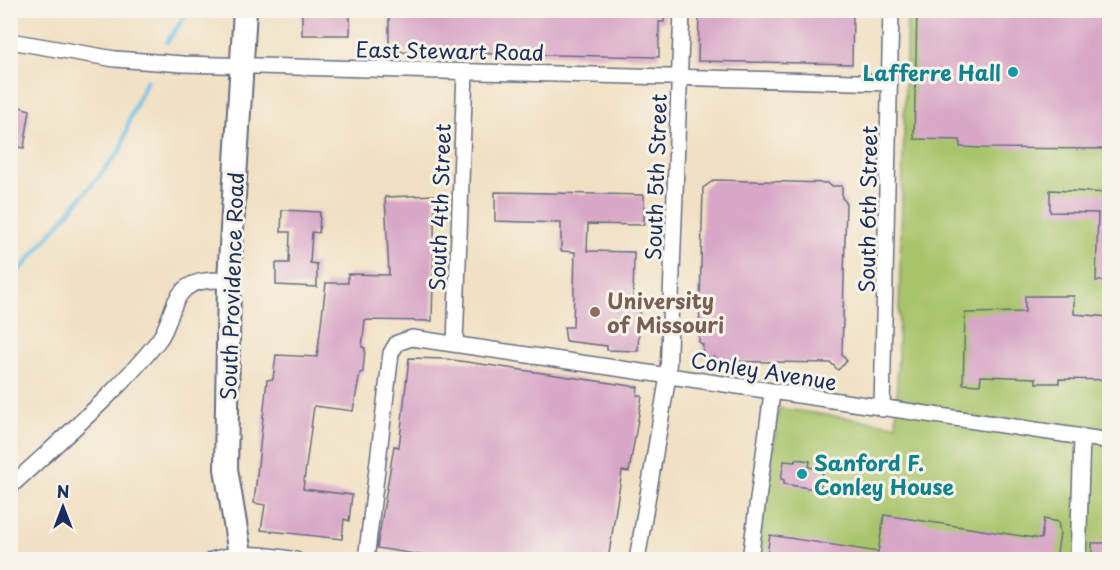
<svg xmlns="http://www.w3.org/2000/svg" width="1120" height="570" viewBox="0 0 1120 570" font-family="'Playpen Sans',sans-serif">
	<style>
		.green { fill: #a8c46a; stroke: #627a64; stroke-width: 1.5 }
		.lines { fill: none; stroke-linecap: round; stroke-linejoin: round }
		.stream { stroke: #6cc0e9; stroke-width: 4.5 }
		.building { fill: #d8a6c6 }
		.minor-casing { stroke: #666d81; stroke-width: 18 }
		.primary-casing { stroke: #666d81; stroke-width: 26 }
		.minor { stroke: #fff; stroke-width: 15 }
		.primary { stroke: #fff; stroke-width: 22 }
		.culture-dot { fill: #0f9aa8; stroke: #f7f3e8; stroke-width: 2 }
		.education-dot { fill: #8d6e63; stroke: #f7f3e8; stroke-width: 2 }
		.labels { text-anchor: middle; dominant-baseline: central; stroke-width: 6; stroke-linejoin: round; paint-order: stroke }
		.street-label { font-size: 21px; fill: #1b2f5e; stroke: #f7f3e8 }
		.culture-label { font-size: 21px; font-weight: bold; fill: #0d838f; stroke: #f7f3e8; text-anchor: end }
		.education-label { font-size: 21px; font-weight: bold; fill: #785e54; stroke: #f7f3e8; text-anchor: start }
	</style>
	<rect width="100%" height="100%" fill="#f7f3e8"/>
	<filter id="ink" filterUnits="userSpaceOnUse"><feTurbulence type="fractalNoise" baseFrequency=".0167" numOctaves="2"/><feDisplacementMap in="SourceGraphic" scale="12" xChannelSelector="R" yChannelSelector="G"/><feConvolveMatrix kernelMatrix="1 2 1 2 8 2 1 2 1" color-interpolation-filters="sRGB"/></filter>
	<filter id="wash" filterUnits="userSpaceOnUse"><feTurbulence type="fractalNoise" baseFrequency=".008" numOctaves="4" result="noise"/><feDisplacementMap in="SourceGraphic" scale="24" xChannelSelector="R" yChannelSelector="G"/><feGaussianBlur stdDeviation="1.35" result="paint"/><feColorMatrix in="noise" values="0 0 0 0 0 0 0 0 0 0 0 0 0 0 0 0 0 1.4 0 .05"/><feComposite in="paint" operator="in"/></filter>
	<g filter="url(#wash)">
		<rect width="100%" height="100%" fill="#f1e0c3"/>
		<path class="green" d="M907,11H1109V559L757,560L779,408L896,425Z"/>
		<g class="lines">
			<path class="stream" d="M167,42L189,10
				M10,276L22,268L121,150L130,118L147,80"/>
		</g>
		<g id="blocks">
			<path class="building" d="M302,10H350V35H302Z
				M389,10H664V22H659V57L401,52V45H389Z
				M762,10H853L852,64L698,61L699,14L762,16Z
				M917,10H1110L1107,149L982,148L960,147V140L914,139Z
				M10,104L30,110L24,148L10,146Z
				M714,180L828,183L831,186H842V198L846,202L842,355L847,361L838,370L831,363L718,361L715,357H702L703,345L699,342L703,188Z
				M1050,190L1110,193V281H1096L1098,213L1050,212Z
				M495,192L644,195V225L588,224L587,251L634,252L633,305H640L638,351L607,350V346L566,341L564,327H573L575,252L561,251V223L495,221Z
				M435,195L432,321L365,320L362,347L365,348L363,372L360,373L353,411L314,406L303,489L352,495L349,521L344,519L342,539L261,530L265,505L254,503L267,380L273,379L276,355L317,357L326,283H348V274L389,275L385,197Z
				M282,210L320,212L319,233L312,232L310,263L317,264V287L276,285V263H289L290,232H281Z
				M1025,296H1074V314L1110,317V380L1059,379V383H1036V378L981,376L980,385L963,384L965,313L1025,312Z
				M409,358L446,359L638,387L637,395L642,396L629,472L622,471L608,560H451L377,548L394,446L399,447Z
				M796,459L810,461L809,467L823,470L820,490L784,484V480L781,479L784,461L795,462Z
				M884,515L1041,539L1044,519L1058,522L1060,533L1056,560H766L770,535L878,552Z
				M1092,543H1110V560H1092Z"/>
		</g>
	</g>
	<g filter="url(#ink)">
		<use href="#blocks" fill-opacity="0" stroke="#666d81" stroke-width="1.5"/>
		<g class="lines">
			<defs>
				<path id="minor" d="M10,41L115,59L183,64L890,83
					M455,344L465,72
					M882,409L891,10
					M10,487C60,440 115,395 158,341C171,325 170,302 185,289C196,279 215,280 229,280
					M212,560C238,551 269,555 296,560
					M366,560L391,353L397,343L412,338L1110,441
					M637,560L668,376L682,10
					M750,560L772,393
					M1078,560L1082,437"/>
				<path id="primary" d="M241,560L226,469L229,280L245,10"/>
			</defs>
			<use href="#minor" class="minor-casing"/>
			<use href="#primary" class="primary-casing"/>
			<use href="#minor" class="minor"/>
			<use href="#primary" class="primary"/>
		</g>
	</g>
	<g class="culture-dot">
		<circle cx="1013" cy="72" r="6"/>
		<circle cx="802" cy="474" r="6"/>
	</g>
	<circle class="education-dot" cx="595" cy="312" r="6"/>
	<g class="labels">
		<g class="street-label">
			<text transform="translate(450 50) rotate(1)">East Stewart Road</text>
			<text transform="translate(655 177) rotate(-88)">South 5th Street</text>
			<text transform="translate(439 207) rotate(-88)">South 4th Street</text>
			<text transform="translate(867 209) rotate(-89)">South 6th Street</text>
			<text transform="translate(231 286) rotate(-88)">South Providence Road</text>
			<text transform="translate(764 370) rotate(9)">Conley Avenue</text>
		</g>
		<g class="culture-label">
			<text x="1001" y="72">Lafferre Hall</text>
			<text x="814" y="462" text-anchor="start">Sanford F.<tspan x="814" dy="24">Conley House</tspan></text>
		</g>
		<g class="education-label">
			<text x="607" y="300">University<tspan x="607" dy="24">of Missouri</tspan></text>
		</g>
	</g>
	<rect width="1120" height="570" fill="none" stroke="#f7f3e8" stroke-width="36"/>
	<g transform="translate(63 507)" stroke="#f7f3e8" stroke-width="4.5" paint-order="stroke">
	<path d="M0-4.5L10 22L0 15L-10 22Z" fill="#1b2f5e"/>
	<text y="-9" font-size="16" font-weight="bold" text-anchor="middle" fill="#1b2f5e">N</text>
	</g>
</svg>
